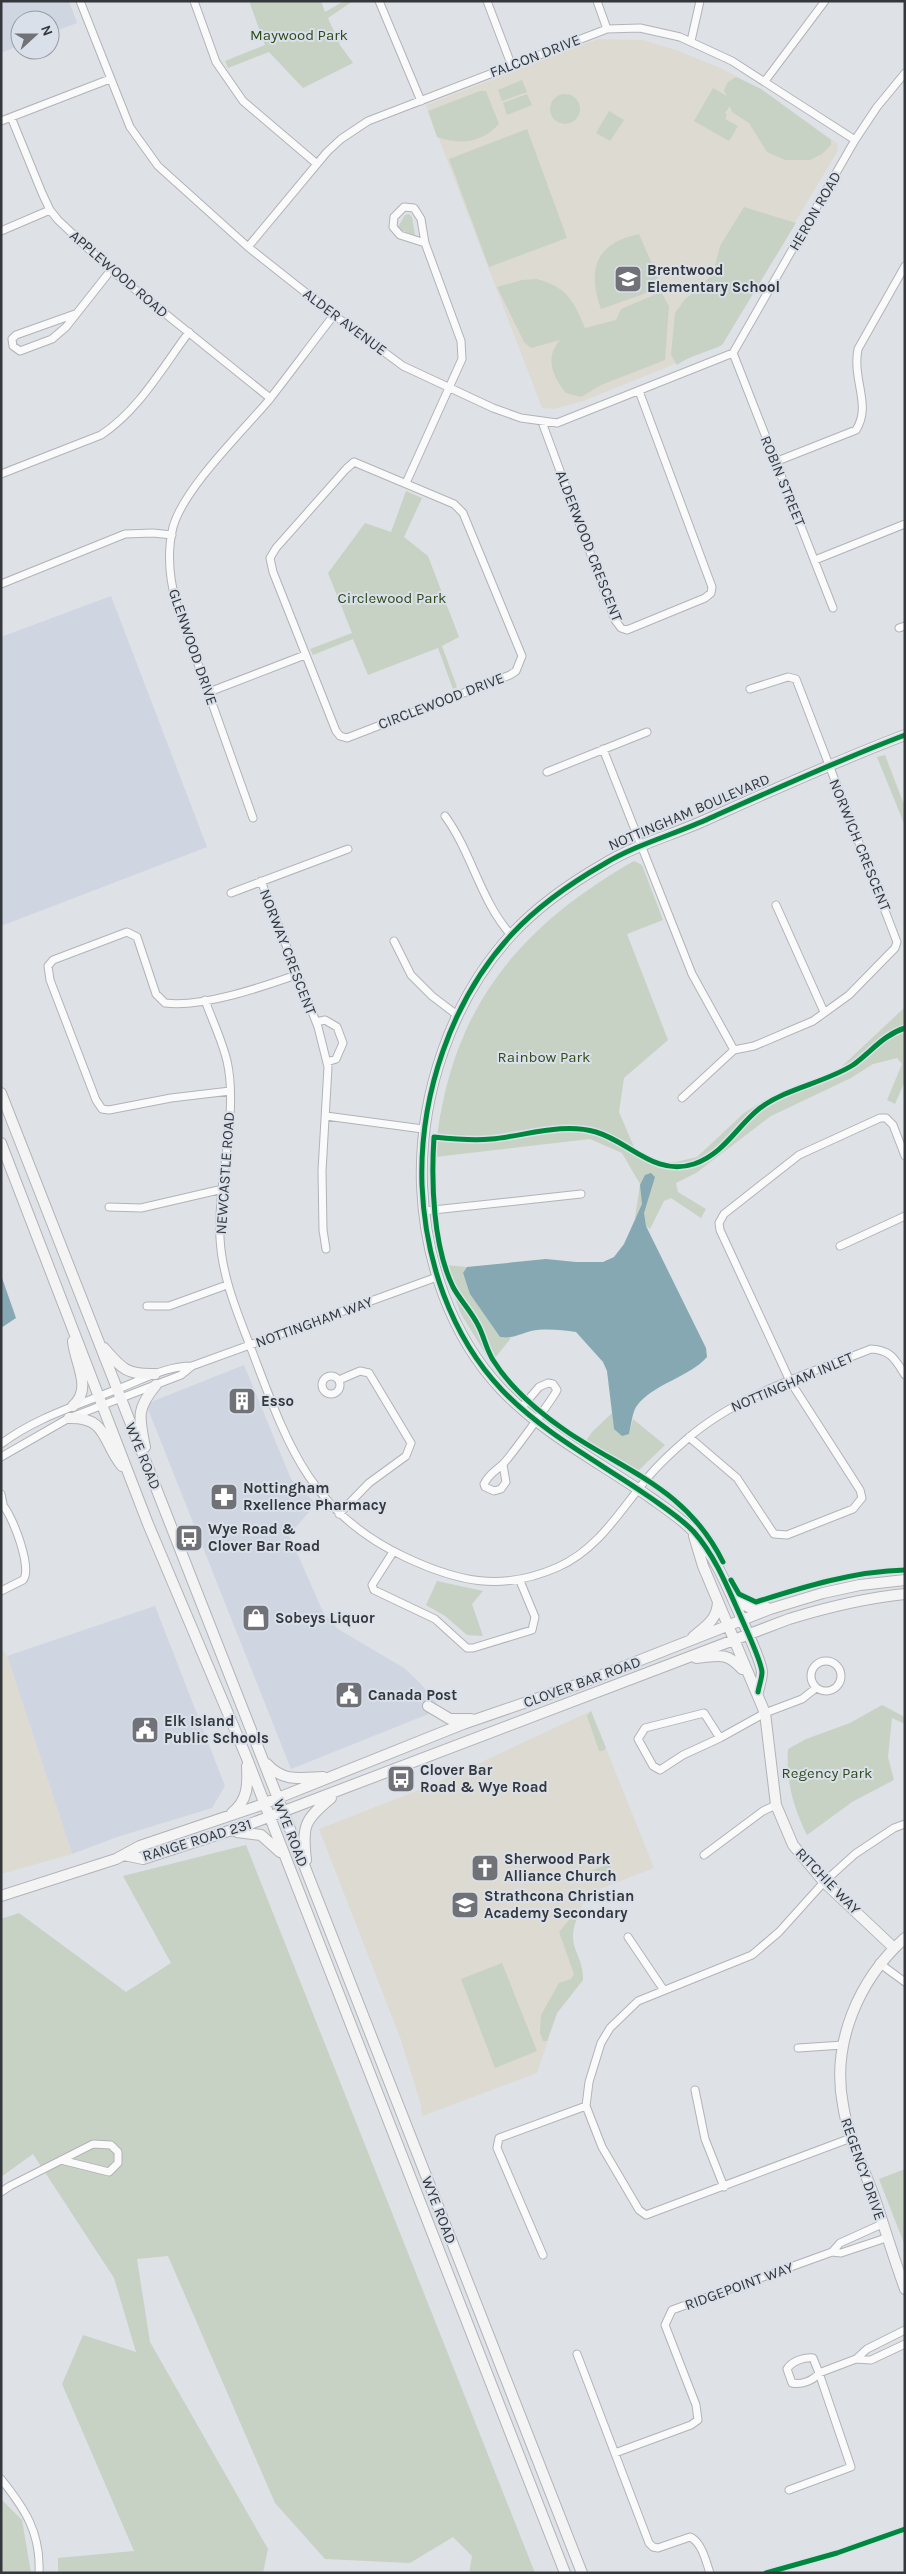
<svg xmlns="http://www.w3.org/2000/svg" width="906" height="2574" viewBox="0 0 906 2574" font-family="Karla,sans-serif">
	<style>
		.built { fill: #cfd5e1 }
		.education { fill: #dddad1 }
		.green { fill: #c7d2c4 }
		.water { fill: #85a8b2 }
		.lines { fill: none; stroke-linecap: round; stroke-linejoin: round }
		.street-casing { stroke: #b1b3b7; stroke-width: 9 }
		.secondary-casing { stroke: #b1b3b7; stroke-width: 12 }
		.street { stroke: #fafafb; stroke-width: 7 }
		.secondary { stroke: #f5f4f4; stroke-width: 10 }
		.cycleway-casing { stroke: #dae0ea; stroke-width: 8 }
		.cycleway { stroke: #00873e; stroke-width: 5 }
		.labels { text-anchor: middle; dominant-baseline: central; stroke-width: 4; stroke-linejoin: round; paint-order: stroke }
		.park-label { font-size: 15px; fill: #2e4b18; stroke: #dae0ea }
		.street-label { font-size: 15px; fill: #34373b; stroke: #dae0ea }
		.poi-label { font-size: 15px; font-weight: bold; fill: #34373b; stroke: #dae0ea; text-anchor: start }
	</style>
	<rect width="100%" height="100%" fill="#dee1e6"/>
	<path class="built" d="M1,1H69L77,23L50,33V20H20V45L1,53Z
		M111,596L207,847L1,926V637Z
		M244,1365L291,1479L316,1504L289,1535L324,1614L338,1629L404,1668L421,1684L441,1709L291,1769L146,1404Z
		M155,1606L225,1786L212,1808L117,1837L72,1854L7,1656Z"/>
	<path class="education" d="M598,39L643,40L676,50L718,67L761,89L838,144L837,152L722,345L583,401L554,409L542,408L426,105Z
		M1,1647L7,1656L72,1854L1,1874Z
		M591,1711L654,1868L587,1894L572,1929V1940L583,1980L557,2013L537,2073L422,2116L421,2105L401,2040L319,1829L434,1784Z"/>
	<path class="green" d="M249,1H321L325,12L344,1H353L328,18L340,45L353,63L303,88L269,52L228,68L225,61L265,45Z
		M736,77L761,89L831,140V145L822,154L810,160H785L767,152L749,123L732,112L730,106L725,113L727,115L725,119L738,126L729,141L694,121L713,88L727,96L724,90L728,82Z
		M522,80L527,92L502,101L498,90Z
		M480,91H486L499,124C481,143 461,145 437,137L428,111Z
		M550 109a15 15 0 1 1 30 0a15 15 0 1 1-30 0Z
		M527,94L532,105L507,115L503,103Z
		M609,111L624,120L610,141L596,133Z
		M527,129L567,238L489,267L449,159Z
		M744,207L796,223L722,345C708,352 690,355 677,365L671,355L675,313L685,299L700,288L713,273L720,246Z
		M409,214L412,217L415,235L400,230L398,227L405,215Z
		M639,234L658,278L655,290L601,309C587,270 595,243 639,234Z
		M537,279C568,288 573,300 585,328L616,320L621,309L661,292L669,306L665,360L601,385L581,397L566,393C553,377 544,358 560,340L531,348L524,342L497,287L522,280Z
		M406,491L422,498L404,537L428,556L459,637L442,646L457,687L453,689L438,648L368,675L353,639L313,655L310,649L352,633L328,573L365,523L391,532Z
		M885,755L905,807V826L877,757Z
		M634,861L642,865L663,920L627,934L668,1040L624,1078L619,1112L634,1147L655,1162H676L697,1157L744,1113L765,1100L838,1070L905,1007V1081L895,1104L887,1100L902,1064L897,1058L873,1064L851,1078L771,1116L696,1173L676,1183L678,1192L706,1209L701,1218L671,1198L664,1201L650,1229L635,1218L640,1184L622,1153L590,1139L435,1157C447,1015 513,930 634,861Z
		M446,1265L467,1267L463,1274L471,1294L500,1337L511,1338L491,1363L461,1314L444,1270Z
		M612,1413L614,1429L629,1434L633,1419L665,1445L637,1472L586,1441L592,1432Z
		M437,1581L483,1591L472,1604L483,1636L467,1635L445,1616L426,1605Z
		M882,1705L905,1717V1724L892,1718L888,1757L894,1780L852,1802L807,1835C793,1807 786,1781 788,1749L806,1739L850,1723Z
		M591,1711L606,1748L603,1751H599L587,1716Z
		M246,1845L535,2573H469L472,2556L453,2537L410,2563L325,2559L275,2503L168,2256L137,2259L150,2342L268,2549L263,2573H58V2558L134,2551L62,2384L83,2335L136,2352L114,2278L33,2154L1,2177V1919L19,1913L126,1992L171,1963L123,1876Z
		M609,1864L614,1875L593,1883L588,1872Z
		M578,1916C564,1948 584,1953 583,1980L557,2013L547,2041H543L540,2033L541,2015L559,1983L571,1979L574,1974L559,1932L569,1920Z
		M502,1963L537,2051L495,2068L461,1979Z
		M905,2169V2246L879,2179Z
		M1,2499L22,2520L31,2573H1Z"/>
	<path class="water" d="M651,1173L655,1177L644,1213L646,1226L706,1348L707,1357C690,1377 652,1384 636,1407C632,1414 631,1426 629,1434L622,1436L614,1429L607,1371L603,1362L576,1332C562,1330 545,1328 531,1331C519,1334 513,1339 500,1337L470,1294L463,1273L467,1267L546,1259L576,1262H603L614,1257L624,1244L642,1204L640,1185L645,1175Z
		M1,1275L16,1318L1,1328Z"/>
	<g class="lines">
		<defs>
			<path id="street" d="M80,1L130,127L158,166L248,247L334,315L403,366L493,408L521,418L557,423L733,353
				M194,1L216,62L243,101L317,164
				M379,1L421,101
				M487,1L511,64
				M597,1L607,29
				M691,41L700,1
				M765,81L825,1
				M11,117L42,193L50,210L58,220L111,270L270,398
				M1,121L110,79
				M1,231L50,210
				M248,247L327,152L341,139L368,121L607,29L640,28L680,37L732,61L855,140
				M75,314L16,335L12,339L13,346L20,351L52,339L66,327L111,270
				M733,353L855,140L877,107L905,73
				M733,353L833,608
				M542,422L615,620L621,628L627,630L705,598L711,593L712,587L639,391
				M354,462L454,504L463,513L522,656L516,671L510,675L347,738L340,736L336,731L273,572L270,558L276,548L346,469Z
				M775,462L856,430C872,405 852,381 858,349L905,266
				M1,474L101,435C139,410 162,368 189,332
				M406,483L462,359L461,341L425,243L421,219L414,208L404,207L394,217L393,227L400,235L425,243
				M815,560L905,524
				M1,584L125,534L153,533L172,535
				M899,628L905,626
				M209,692L305,655
				M603,749L692,974L734,1050L754,1046L813,1021L849,995L895,948L897,942L796,679L788,677L750,689
				M547,772L647,732
				M445,816C472,853 480,900 511,935
				M253,818L176,602C169,577 167,552 173,527C184,488 242,432 269,400C291,372 312,343 334,315
				M261,881L318,1027L328,1067L322,1171L323,1230L326,1249
				M231,893L348,849
				M776,905L824,1012
				M394,941L411,975L432,996L457,1015
				M205,1000C212,1020 222,1040 227,1061C239,1113 217,1183 220,1238C222,1278 238,1314 252,1351C287,1443 309,1512 405,1557C458,1582 502,1592 558,1567C599,1549 621,1509 649,1476C660,1463 673,1451 687,1439C739,1394 808,1374 871,1349C891,1350 895,1359 905,1375
				M316,1022L325,1020L337,1027L343,1043L336,1059L327,1062
				M230,1091L171,1098L109,1110L102,1109L96,1100L50,980L48,966L53,960L127,932L137,937L156,994L165,1003C201,1008 262,987 296,975
				M682,1098L734,1050
				M326,1116L423,1129
				M109,1207L141,1208L223,1189
				M424,1211L581,1194
				M840,1246L905,1216
				M147,1306H169L227,1285
				M322 1385a9 9 0 1 1 18 0a9 9 0 1 1-18 0Z
				M339,1380L360,1371L369,1373L411,1443L406,1456L369,1483L339,1514
				M689,1437L737,1478L774,1534L787,1535L853,1509L862,1498L860,1490L790,1381L720,1230L719,1223L724,1214L799,1155L880,1118H886L893,1125L905,1156
				M1,1444C35,1418 76,1406 115,1390C140,1381 165,1366 192,1366L437,1277
				M1,1457L69,1418L181,1375L192,1366
				M503,1465L506,1482L501,1489L494,1491L485,1487L484,1484C489,1474 494,1472 502,1465C508,1460 554,1397 557,1390L553,1384L548,1383L539,1387L522,1407
				M1,1494L3,1504
				M1,1503C12,1513 33,1569 23,1580L1,1591
				M393,1552L372,1585L374,1590L435,1619L467,1648H473L532,1630L535,1617L520,1581
				M811 1676a15 15 0 1 1 30 0a15 15 0 1 1-30 0Z
				M720,1738L704,1713L645,1728L638,1739L653,1766L660,1770L683,1755L720,1738L765,1713L802,1699L816,1688
				M704,1855L763,1811L776,1805
				M628,1937L663,1989
				M879,1963L905,1982
				M798,2048L843,2045
				M695,2090L705,2139L724,2187
				M851,2138L646,2215L639,2210L602,2147L586,2106L589,2082L601,2043L610,2028L638,2001L752,1955L779,1932L824,1882L855,1854L894,1828L905,1824
				M1,2192L10,2186L93,2144L111,2145L118,2152V2163L109,2172L61,2160
				M832,2252L841,2253L886,2238
				M543,2255L497,2148L499,2138L586,2106
				M577,2354L649,2543L653,2547L658,2548L690,2537C702,2542 706,2562 710,2573
				M856,2359L867,2349L905,2330
				M615,2453L691,2425L698,2420L696,2405L665,2325L672,2310L832,2252L840,2243L882,2224
				M1,2479C25,2509 41,2533 39,2573
				M789,2490L851,2467L819,2373L813,2358C804,2357 792,2361 787,2369L792,2383C801,2385 813,2381 819,2373L856,2359L871,2360L905,2344"/>
			<path id="secondary" d="M1,1093L582,2573
				M1,1143L148,1524L246,1756L565,2573
				M104,1348C122,1369 127,1375 155,1374
				M73,1406C93,1388 75,1364 73,1341
				M69,1418C108,1417 102,1442 122,1466
				M145,1447C139,1417 136,1409 156,1385
				M694,1536L703,1566L765,1713L776,1805L793,1845L824,1882L894,1948
				M731,1593L748,1607H766
				M693,1637C706,1626 717,1620 718,1602
				M696,1658C718,1656 726,1651 742,1669
				M758,1692C759,1686 762,1678 762,1672C761,1660 745,1627 740,1615C727,1586 715,1556 694,1532C682,1519 665,1508 651,1498C601,1463 545,1435 502,1390C450,1335 425,1259 422,1185C419,1096 451,1000 512,934C538,906 571,883 604,864C637,844 676,834 710,818C775,789 839,760 905,735
				M428,1706L450,1719H471
				M267,1764C283,1782 300,1778 323,1777
				M232,1813C248,1800 248,1785 247,1766
				M237,1832L261,1835L280,1852
				M124,1855L143,1859L250,1824L789,1619C828,1607 865,1598 905,1594
				M306,1860C302,1826 304,1820 331,1798
				M1,1896L116,1859L140,1846L258,1806L463,1724L582,1683L770,1609L823,1593L860,1585L905,1580
				M905,1938C859,1979 831,2043 843,2105C848,2138 864,2168 875,2199C885,2229 894,2259 905,2289"/>
		</defs>
		<use href="#street" class="street-casing"/>
		<use href="#secondary" class="secondary-casing"/>
		<use href="#street" class="street"/>
		<use href="#secondary" class="secondary"/>
		<defs>
			<path id="cycleway" d="M723,1562C687,1490 631,1474 569,1433C541,1414 511,1389 493,1360C486,1349 484,1336 478,1325C471,1311 460,1300 453,1287C433,1246 431,1182 434,1137C453,1139 472,1141 491,1139C525,1136 563,1122 596,1132C630,1142 655,1177 694,1164C724,1154 737,1126 760,1108C787,1088 824,1083 853,1065C871,1052 883,1035 905,1028
				M731,1580L739,1594L756,1602C803,1587 855,1571 905,1570
				M758,1692C759,1686 762,1678 762,1672C761,1660 745,1627 740,1615C727,1586 715,1556 694,1532C682,1519 665,1508 651,1498C601,1463 545,1435 502,1390C450,1335 425,1259 422,1185C419,1096 451,1000 512,934C538,906 571,883 604,864C637,844 676,834 710,818C775,789 839,760 905,735
				M766,2573L837,2553L905,2529"/>
		</defs>
		<use href="#cycleway" class="cycleway-casing"/>
		<use href="#cycleway" class="cycleway"/>
	</g>
	<defs>
		<symbol id="school-square" viewBox="-11 -11 22 22"><rect x="-9" y="-9" width="18" height="18" rx="4" fill="#707277" stroke="#dae0ea"/><path d="M0-5L7-2L0 1L-7-2ZM-4 1L0 2.5L4 1V4Q0 6-4 4Z" fill="#fff"/></symbol>
		<symbol id="building-square" viewBox="-11 -11 22 22"><rect x="-9" y="-9" width="18" height="18" rx="4" fill="#707277" stroke="#dae0ea"/><path d="M-4-6H4V6H1V3H-1V6H-4ZM-2.5-4.3h1.7v1.8h-1.7ZM.8-4.3h1.7v1.8H.8ZM-2.5-1h1.7V.8h-1.7ZM.8-1h1.7V.8H.8Z" fill="#fff"/></symbol>
		<symbol id="pharmacy-square" viewBox="-11 -11 22 22"><rect x="-9" y="-9" width="18" height="18" rx="4" fill="#707277" stroke="#dae0ea"/><path d="M-2-6h4v4h4v4h-4v4h-4v-4h-4v-4h4Z" fill="#fff"/></symbol>
		<symbol id="bus-square" viewBox="-11 -11 22 22"><rect x="-9" y="-9" width="18" height="18" rx="4" fill="#707277" stroke="#dae0ea"/><path d="M-5-6H5V4H4V6H2V4H-2V6H-4V4H-5ZM-3.5-4V0h7V-4ZM-3.5 1.2v1.5H-2V1.2ZM2 1.2v1.5H3.5V1.2Z" fill="#fff"/></symbol>
		<symbol id="shop-square" viewBox="-11 -11 22 22"><rect x="-9" y="-9" width="18" height="18" rx="4" fill="#707277" stroke="#dae0ea"/><path d="M-5-2.5h2.3a2.7 3.5 0 0 1 5.4 0H5L5.5 6h-11ZM-1.5-2.5h3a1.5 2.3 0 0 0-3 0Z" fill="#fff"/></symbol>
		<symbol id="civic-square" viewBox="-11 -11 22 22"><rect x="-9" y="-9" width="18" height="18" rx="4" fill="#707277" stroke="#dae0ea"/><path d="M-.6-6.5H3V-4.5H.6V-3L4-1V1h2V6H-6V1h2V-1L-.6-3ZM-1.2 2.5V6h2.4V2.5Z" fill="#fff"/></symbol>
		<symbol id="church-square" viewBox="-11 -11 22 22"><rect x="-9" y="-9" width="18" height="18" rx="4" fill="#707277" stroke="#dae0ea"/><path d="M-1.2-6h2.4v3.5h3.3v2.4h-3.3V6h-2.4V-.1h-3.3v-2.4h3.3Z" fill="#fff"/></symbol>
	</defs>
	<g fill-rule="evenodd">
		<use href="#school-square" x="612" y="263" width="32" height="32"/>
		<use href="#building-square" x="226" y="1385" width="32" height="32"/>
		<use href="#pharmacy-square" x="208" y="1481" width="32" height="32"/>
		<use href="#bus-square" x="173" y="1522" width="32" height="32"/>
		<use href="#shop-square" x="240" y="1602" width="32" height="32"/>
		<use href="#civic-square" x="333" y="1679" width="32" height="32"/>
		<use href="#civic-square" x="129" y="1714" width="32" height="32"/>
		<use href="#bus-square" x="385" y="1763" width="32" height="32"/>
		<use href="#church-square" x="469" y="1852" width="32" height="32"/>
		<use href="#school-square" x="449" y="1889" width="32" height="32"/>
	</g>
	<g class="labels">
		<g class="park-label">
			<text x="299" y="35">Maywood Park</text>
			<text x="392" y="598">Circlewood Park</text>
			<text x="544" y="1057">Rainbow Park</text>
			<text x="827" y="1773">Regency Park</text>
		</g>
		<g class="street-label">
			<text transform="translate(535 56) rotate(-21)">FALCON DRIVE</text>
			<text transform="translate(815 211) rotate(-60)">HERON ROAD</text>
			<text transform="translate(119 274) rotate(41)">APPLEWOOD ROAD</text>
			<text transform="translate(345 322) rotate(37)">ALDER AVENUE</text>
			<text transform="translate(783 481) rotate(68)">ROBIN STREET</text>
			<text transform="translate(589 546) rotate(69)">ALDERWOOD CRESCENT</text>
			<text transform="translate(193 647) rotate(71)">GLENWOOD DRIVE</text>
			<text transform="translate(441 701) rotate(-21)">CIRCLEWOOD DRIVE</text>
			<text transform="translate(689 812) rotate(-23)">NOTTINGHAM BOULEVARD</text>
			<text transform="translate(860 845) rotate(68)">NORWICH CRESCENT</text>
			<text transform="translate(288 952) rotate(69)">NORWAY CRESCENT</text>
			<text transform="translate(225 1173) rotate(-86)">NEWCASTLE ROAD</text>
			<text transform="translate(314 1322) rotate(-20)">NOTTINGHAM WAY</text>
			<text transform="translate(792 1382) rotate(-23)">NOTTINGHAM INLET</text>
			<text transform="translate(143 1456) rotate(68)">WYE ROAD</text>
			<text transform="translate(582 1682) rotate(-20)">CLOVER BAR ROAD</text>
			<text transform="translate(291 1833) rotate(69)">WYE ROAD</text>
			<text transform="translate(197 1840) rotate(-17)">RANGE ROAD 231</text>
			<text transform="translate(828 1881) rotate(46)">RITCHIE WAY</text>
			<text transform="translate(863 2169) rotate(71)">REGENCY DRIVE</text>
			<text transform="translate(439 2210) rotate(69)">WYE ROAD</text>
			<text transform="translate(739 2286) rotate(-20)">RIDGEPOINT WAY</text>
		</g>
		<g class="poi-label">
			<text x="647" y="270">Brentwood<tspan x="647" dy="17">Elementary School</tspan></text>
			<text x="261" y="1401">Esso</text>
			<text x="243" y="1488">Nottingham<tspan x="243" dy="17">Rxellence Pharmacy</tspan></text>
			<text x="208" y="1529">Wye Road &amp;<tspan x="208" dy="17">Clover Bar Road</tspan></text>
			<text x="275" y="1618">Sobeys Liquor</text>
			<text x="368" y="1695">Canada Post</text>
			<text x="164" y="1721">Elk Island<tspan x="164" dy="17">Public Schools</tspan></text>
			<text x="420" y="1770">Clover Bar<tspan x="420" dy="17">Road &amp; Wye Road</tspan></text>
			<text x="504" y="1859">Sherwood Park<tspan x="504" dy="17">Alliance Church</tspan></text>
			<text x="484" y="1896">Strathcona Christian<tspan x="484" dy="17">Academy Secondary</tspan></text>
		</g>
	</g>
	<rect width="906" height="2574" fill="none" stroke="#34373b" stroke-width="5"/>
	<g transform="translate(35 35) rotate(69)"><circle r="24" fill="#dae0ea" stroke="#989ca4"/>
	<path d="M0-4L9 19L0 12L-9 19Z" fill="#707277"/>
	<text y="-8" font-size="14" font-weight="bold" text-anchor="middle" fill="#34373b">N</text>
	</g>
</svg>
